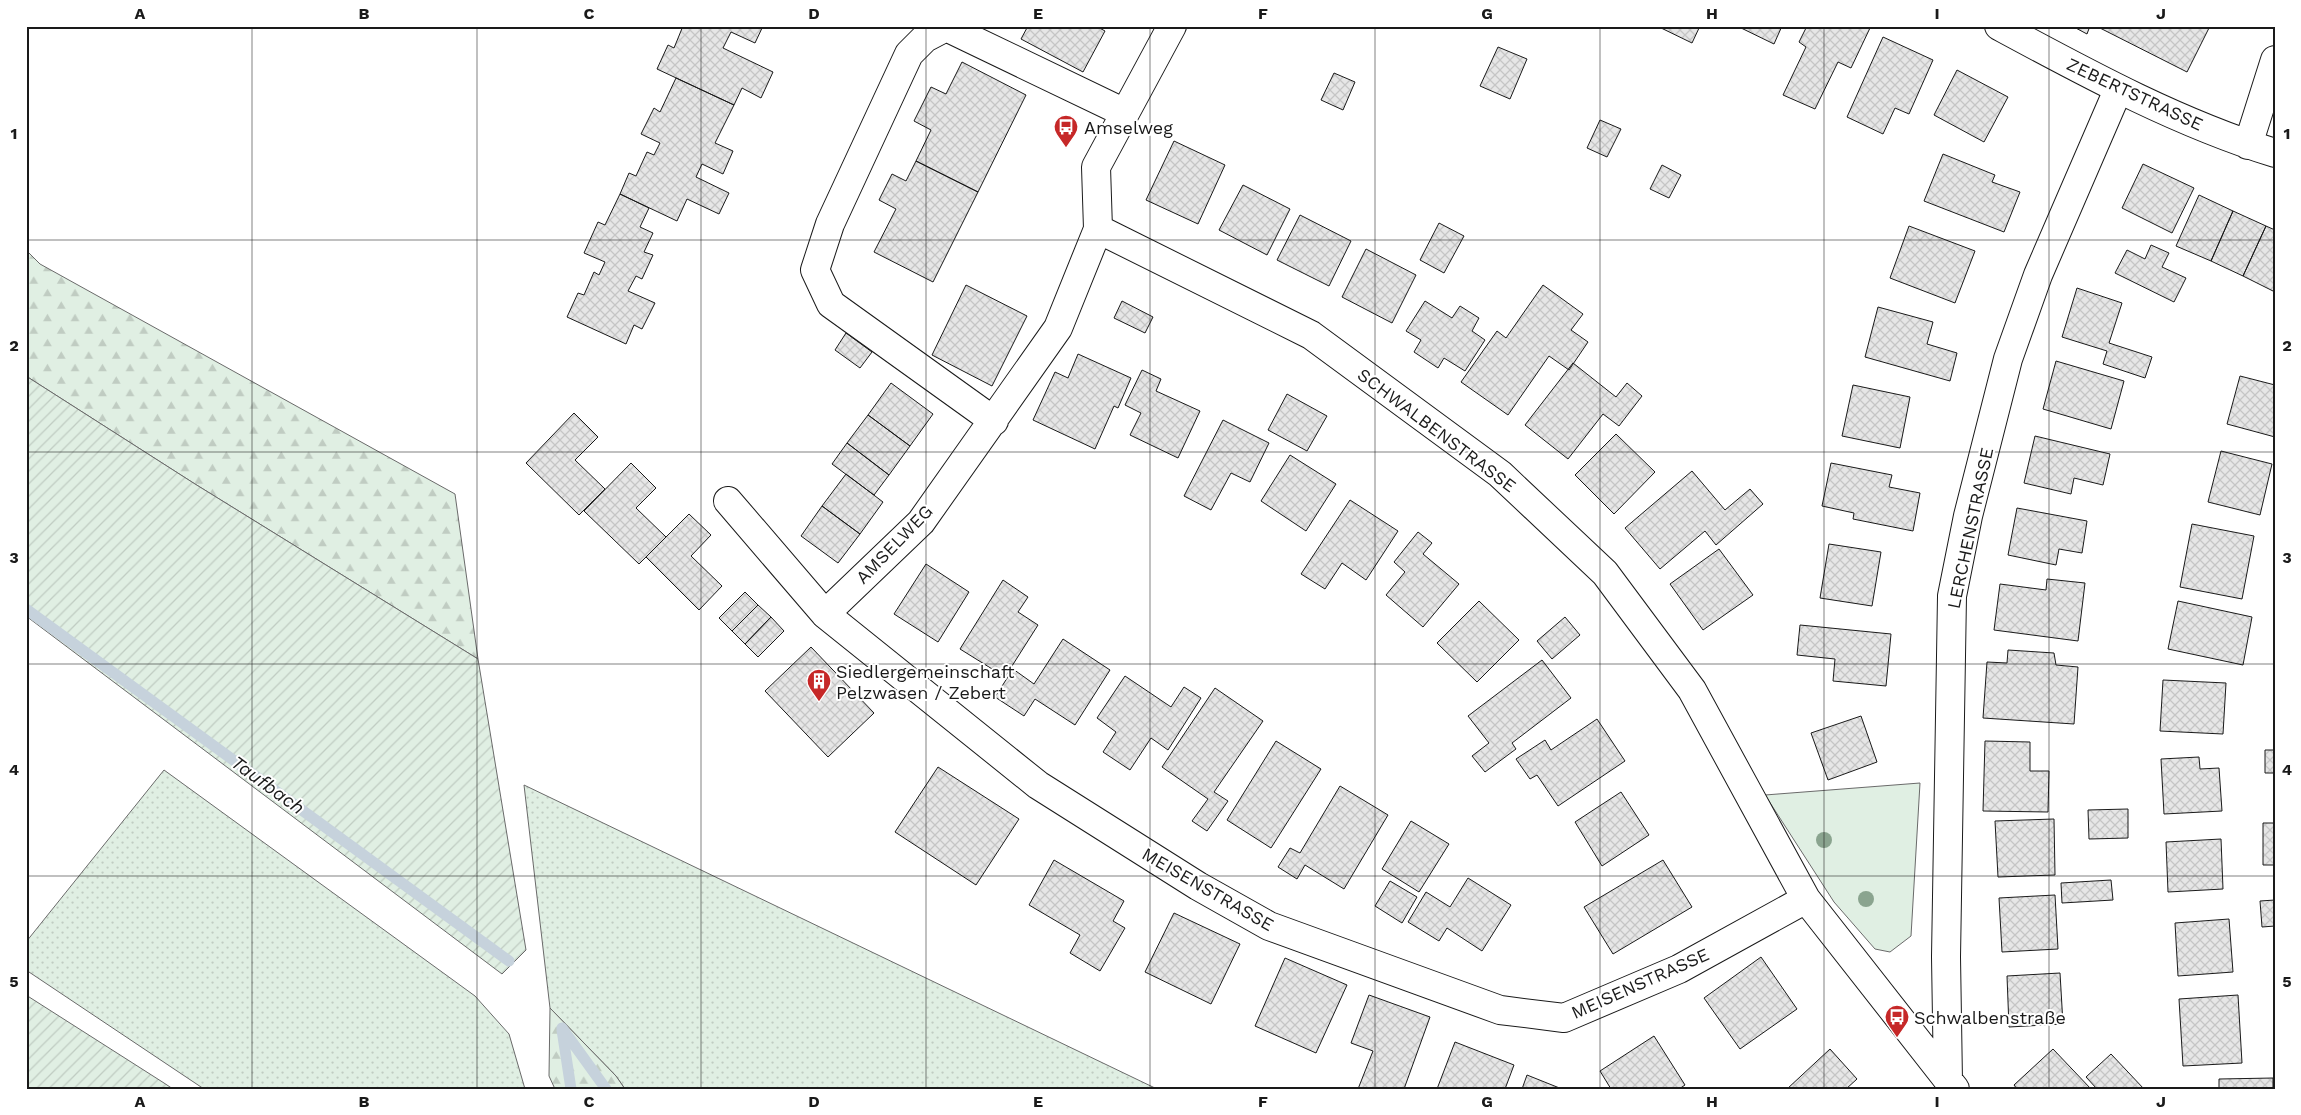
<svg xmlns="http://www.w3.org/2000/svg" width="2301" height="1115" viewBox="0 0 2301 1115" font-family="'Work Sans',sans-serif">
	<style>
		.grass { fill: url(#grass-dots); stroke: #6a6a6a }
		.forest { fill: url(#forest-firs); stroke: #6a6a6a }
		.park { fill: #e0efe3; stroke: #6a6a6a }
		.garden { fill: url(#garden-furrows); stroke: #6a6a6a }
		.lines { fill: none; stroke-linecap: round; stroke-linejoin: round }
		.stream { stroke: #c6d2dc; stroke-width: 11 }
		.building { fill: url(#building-cross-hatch); stroke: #1a1a1a }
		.street-casing { stroke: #1a1a1a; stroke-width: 30 }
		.street { stroke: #fff; stroke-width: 28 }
		.tree { fill: #8aa48f }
		.grid { fill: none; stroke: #1a1a1a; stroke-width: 1; stroke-opacity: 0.55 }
		.labels { text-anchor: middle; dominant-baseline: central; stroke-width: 4; stroke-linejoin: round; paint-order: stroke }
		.street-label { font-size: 18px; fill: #1a1a1a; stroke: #fff }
		.poi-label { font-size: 18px; fill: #1a1a1a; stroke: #fff; text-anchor: start }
		.water-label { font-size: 19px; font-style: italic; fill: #1a1a1a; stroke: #fff }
		.neatline { fill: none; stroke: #1a1a1a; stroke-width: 2 }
		.grid-label { font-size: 16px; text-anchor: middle; font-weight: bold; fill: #1a1a1a }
	</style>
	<defs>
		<pattern id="grass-dots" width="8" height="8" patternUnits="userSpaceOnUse" patternTransform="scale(1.25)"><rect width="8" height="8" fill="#e0efe3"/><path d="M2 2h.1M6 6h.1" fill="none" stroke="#c0ccc2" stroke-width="1.8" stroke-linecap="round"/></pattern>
		<pattern id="forest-firs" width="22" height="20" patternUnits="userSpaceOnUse" patternTransform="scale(1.25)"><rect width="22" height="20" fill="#e0efe3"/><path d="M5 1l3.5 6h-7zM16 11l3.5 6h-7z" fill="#c0ccc2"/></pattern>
		<pattern id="garden-furrows" width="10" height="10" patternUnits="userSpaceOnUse" patternTransform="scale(1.25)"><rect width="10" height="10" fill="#e0efe3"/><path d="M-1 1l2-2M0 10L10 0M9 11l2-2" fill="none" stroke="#c0ccc2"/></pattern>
		<pattern id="building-cross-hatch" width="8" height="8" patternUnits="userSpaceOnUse" patternTransform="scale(1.25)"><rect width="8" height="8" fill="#e6e6e6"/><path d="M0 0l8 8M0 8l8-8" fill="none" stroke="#c5c5c5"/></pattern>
	</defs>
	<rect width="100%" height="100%" fill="#fff"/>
	<path class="grass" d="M164,770L475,996L509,1034L525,1089H204L26,970V942Z
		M524,785L1157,1089H625L616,1076L550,1008Z"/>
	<path class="forest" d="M26,250L40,264L455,494L478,659L195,484L26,376Z
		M550,1008L616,1076L625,1089H555L549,1076Z"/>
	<path class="park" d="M1920,783L1911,936L1890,952L1875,949L1834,902L1765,795Z"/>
	<path class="garden" d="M26,376L195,484L478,659L526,950L502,974L26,616Z
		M26,995L164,1083L173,1089H26Z"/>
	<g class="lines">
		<path class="stream" d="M26,609L509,961
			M562,1028L606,1089
			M562,1030L571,1089"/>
	</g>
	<path class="building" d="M683,26H763L755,43L731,32L723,48L773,72L761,98L742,88L734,105L657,69L668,45L674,48Z
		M1028,26H1096L1105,31L1083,72L1021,39Z
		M1657,26H1700L1692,43Z
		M1737,26H1782L1774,44Z
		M1807,26H1866L1870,28L1851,68L1838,62L1815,109L1783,95L1806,47L1799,42Z
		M2072,26H2090L2087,34Z
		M2096,26H2210L2187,72Z
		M1883,37L1933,60L1909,114L1895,108L1883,134L1847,117Z
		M1498,47L1527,59L1510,99L1480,86Z
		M962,62L1026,95L978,192L916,161L931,130L914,121L931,87L946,94Z
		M1957,70L2008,97L1984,142L1934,115Z
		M1334,73L1355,82L1343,110L1321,100Z
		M676,78L734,105L715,143L733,151L723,174L702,164L696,177L729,193L719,214L687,199L677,221L620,194L629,173L636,176L647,152L654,155L660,143L641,134L654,108L660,112Z
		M1600,120L1621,129L1607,157L1587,148Z
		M1174,141L1225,165L1198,224L1146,200Z
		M1943,154L1995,175L1992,182L2020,192L2004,232L1924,201Z
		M916,161L978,192L933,282L874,252L896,209L879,200L892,174L906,181Z
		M2143,164L2194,188L2172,233L2122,208Z
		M1662,165L1681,175L1669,198L1650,189Z
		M1243,185L1290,209L1267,255L1219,230Z
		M620,194L649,208L640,227L653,233L644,252L653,255L642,279L636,276L628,291L655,303L642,329L634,325L626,344L567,317L578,293L584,295L594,272L599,275L605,262L584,253L598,222L605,225Z
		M2199,195L2233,211L2211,261L2176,246Z
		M2233,211L2266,226L2243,276L2211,261Z
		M1300,215L1351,241L1329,286L1277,260Z
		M1439,223L1464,236L1444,273L1420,260Z
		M1909,226L1975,251L1955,303L1890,278Z
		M2266,226L2275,230V292L2243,276Z
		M2151,245L2169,253L2162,267L2186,278L2174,302L2115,273L2127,250L2145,259Z
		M1366,249L1416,275L1392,323L1342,297Z
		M966,285L1027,316L992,386L932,355Z
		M1543,285L1583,314L1571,330L1588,342L1569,370L1549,356L1508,415L1461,382L1497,331L1506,338Z
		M2077,288L2122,303L2109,343L2152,357L2145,378L2103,364L2107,351L2062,337Z
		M1122,301L1153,317L1145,333L1114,318Z
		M1425,301L1452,318L1460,306L1479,318L1472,331L1485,340L1465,371L1444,358L1438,368L1414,352L1421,340L1406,331Z
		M1878,307L1933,322L1927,344L1957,353L1950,381L1865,357Z
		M846,333L872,352L860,368L835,350Z
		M1078,354L1131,378L1118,408L1114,406L1095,449L1033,420L1055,372L1068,378Z
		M2056,361L2124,381L2111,429L2043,409Z
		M1573,363L1616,397L1627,383L1642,396L1619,426L1603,414L1568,459L1525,425Z
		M1142,370L1161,379L1156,391L1200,411L1178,458L1130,435L1141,413L1125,405Z
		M2240,376L2275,385V437L2227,424Z
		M891,383L933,414L910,446L868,415Z
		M1853,385L1910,397L1900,448L1842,436Z
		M1287,394L1327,416L1307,451L1268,430Z
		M574,413L598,437L575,460L605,489L579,515L526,463Z
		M868,415L910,446L889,475L847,443Z
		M1223,420L1269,443L1250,482L1231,473L1211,510L1184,496Z
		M1616,434L1655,472L1614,514L1575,475Z
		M2035,436L2110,454L2103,485L2074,478L2071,494L2024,483Z
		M847,443L889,475L874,495L832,464Z
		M2221,451L2272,464L2260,515L2208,502Z
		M1290,455L1336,484L1306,531L1261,501Z
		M631,463L656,488L636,508L666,537L639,564L584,511Z
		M1831,463L1892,475L1889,487L1920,493L1913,531L1853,519L1854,513L1822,506Z
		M1692,471L1725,510L1750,489L1763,504L1716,545L1705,531L1660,569L1625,528Z
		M846,474L883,502L860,534L822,506Z
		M1350,500L1398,531L1366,580L1342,563L1325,589L1301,574Z
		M822,506L860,534L838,563L801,536Z
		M2017,508L2087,521L2082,553L2059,549L2056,565L2008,555Z
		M689,514L711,535L691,556L722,586L699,610L646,557Z
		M2192,524L2254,536L2242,599L2180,587Z
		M1418,532L1432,543L1423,554L1459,584L1423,627L1386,595L1405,572L1394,562Z
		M1829,544L1881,552L1872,606L1820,598Z
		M1719,549L1753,595L1703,630L1670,584Z
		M926,564L969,592L938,642L894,614Z
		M2047,579L2085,583L2078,641L1994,630L2000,584L2046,590Z
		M1003,580L1028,597L1018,612L1038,625L1005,677L960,649Z
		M745,592L758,605L732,631L719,618Z
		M1479,601L1519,640L1477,682L1437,643Z
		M2178,601L2252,617L2243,665L2168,649Z
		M758,605L771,617L745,644L732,631Z
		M771,617L784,631L758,657L745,644Z
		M1565,617L1580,635L1552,659L1537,641Z
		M1800,625L1891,634L1886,686L1833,681L1835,659L1797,655Z
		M1063,639L1110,670L1075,725L1035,699L1024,716L995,697L1013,669L1034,684Z
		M811,647L874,713L828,757L765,691Z
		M2008,650L2054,653L2056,665L2078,667L2074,724L1983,718L1987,662L2007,663Z
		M1542,660L1571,698L1512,743L1516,749L1485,772L1472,756L1489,743L1468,716Z
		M1125,676L1171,707L1184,687L1201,698L1168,750L1151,738L1130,770L1103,752L1116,732L1097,718Z
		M2163,680L2226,683L2223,734L2160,731Z
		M1215,688L1263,721L1214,792L1228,801L1207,831L1192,821L1208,799L1162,767Z
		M1861,716L1877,762L1828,780L1811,733Z
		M1597,719L1625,761L1558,806L1537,775L1530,779L1516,759L1545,740L1551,750Z
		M1276,741L1321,769L1271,848L1227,820Z
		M1985,741L2030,742V771H2049L2048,812L1983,811Z
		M2265,750H2275V773H2265Z
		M2199,757L2200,769L2219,768L2222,811L2164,814L2161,759Z
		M938,767L1019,819L976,885L895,832Z
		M1340,786L1388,815L1344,889L1305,865L1297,879L1278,867L1290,848L1300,853Z
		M1621,792L1649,835L1602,866L1575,822Z
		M2128,809V838L2089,839L2088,810Z
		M2054,819L2055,875L1998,877L1995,821Z
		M1411,821L1449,844L1419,892L1382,869Z
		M2263,823H2275V865H2263Z
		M2221,839L2223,889L2168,892L2166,842Z
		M1054,860L1124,901L1113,921L1125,928L1100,971L1070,953L1080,935L1029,905Z
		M1663,860L1692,907L1613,954L1584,907Z
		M1468,878L1511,905L1482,951L1447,928L1439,941L1408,922L1426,892L1450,907Z
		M2111,880L2113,900L2062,903L2061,883Z
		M1390,881L1417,897L1402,923L1375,906Z
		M2055,895L2058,949L2002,952L1999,898Z
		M2275,900V926L2262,927L2260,901Z
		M1174,913L1240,944L1211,1004L1145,972Z
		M2229,919L2233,972L2178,976L2175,923Z
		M1761,957L1797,1009L1740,1049L1704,998Z
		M1285,958L1347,985L1316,1053L1255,1026Z
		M2060,973L2063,1024L2009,1027L2007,976Z
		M1369,995L1430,1017L1404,1089H1358L1373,1051L1351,1043Z
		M2238,995L2242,1063L2183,1066L2179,999Z
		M1654,1036L1685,1085L1679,1089H1611L1600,1071Z
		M1455,1042L1514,1065L1505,1089H1437Z
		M1830,1049L1857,1079L1846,1089H1787Z
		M2053,1049L2091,1089H2017L2014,1085Z
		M2111,1054L2144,1089H2097L2086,1077Z
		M1527,1075L1562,1089H1522Z
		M2273,1078V1089H2219V1079Z"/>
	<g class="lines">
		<defs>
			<path id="street" d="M1999,26C2088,74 2178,123 2275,153
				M2248,145L2275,60
				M1098,229L1311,335L1500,474L1605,573L1692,690L1806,899L1955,1089
				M994,421L831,304L815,270L830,224L909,54L925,38L946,27L1125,113
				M728,501L825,614L1038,785L1198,886L1269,926L1500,1010L1564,1018L1679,969L1806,899
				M825,614L921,522L1058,328L1098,229L1096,167L1172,26
				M1948,1081L1946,957L1952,596L1968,516L2008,359L2038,275L2118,90"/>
		</defs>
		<use href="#street" class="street-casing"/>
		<use href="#street" class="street"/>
	</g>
	<g class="tree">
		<circle cx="1824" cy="840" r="8"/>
		<circle cx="1866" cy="899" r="8"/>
	</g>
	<path class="grid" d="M252,26V1089M477,26V1089M701,26V1089M926,26V1089M1150,26V1089M1375,26V1089M1600,26V1089M1824,26V1089M2049,26V1089M26,240H2275M26,452H2275M26,664H2275M26,876H2275"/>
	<defs>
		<symbol id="bus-pin" viewBox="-11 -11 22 30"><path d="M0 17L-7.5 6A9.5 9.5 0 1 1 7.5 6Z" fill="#c62828" stroke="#fff"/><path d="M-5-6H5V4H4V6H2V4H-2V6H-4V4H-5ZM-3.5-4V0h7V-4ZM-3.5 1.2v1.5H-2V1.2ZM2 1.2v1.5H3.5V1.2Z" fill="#fff"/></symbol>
		<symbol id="building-pin" viewBox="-11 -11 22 30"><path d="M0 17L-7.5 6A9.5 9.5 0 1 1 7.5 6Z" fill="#c62828" stroke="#fff"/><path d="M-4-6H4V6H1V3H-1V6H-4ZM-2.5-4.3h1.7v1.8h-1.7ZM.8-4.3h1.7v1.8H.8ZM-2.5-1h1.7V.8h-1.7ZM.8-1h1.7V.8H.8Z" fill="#fff"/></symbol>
	</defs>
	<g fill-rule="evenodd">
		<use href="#bus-pin" x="1052" y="113" width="28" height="38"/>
		<use href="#building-pin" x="805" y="667" width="28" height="38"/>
		<use href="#bus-pin" x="1883" y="1003" width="28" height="38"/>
	</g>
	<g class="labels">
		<g class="street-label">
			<text transform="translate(2135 94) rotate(25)">ZEBERTSTRASSE</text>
			<text transform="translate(1437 430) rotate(37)">SCHWALBENSTRASSE</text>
			<text transform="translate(1970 528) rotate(-78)">LERCHENSTRASSE</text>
			<text transform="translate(894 544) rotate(-46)">AMSELWEG</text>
			<text transform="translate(1208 889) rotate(30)">MEISENSTRASSE</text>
			<text transform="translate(1640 983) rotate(-24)">MEISENSTRASSE</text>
		</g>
		<g class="poi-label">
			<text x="1084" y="127">Amselweg</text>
			<text x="836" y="671">Siedlergemeinschaft<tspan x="836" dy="21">Pelzwasen / Zebert</tspan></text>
			<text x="1914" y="1017">Schwalbenstraße</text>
		</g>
		<g class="water-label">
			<text transform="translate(268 785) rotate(36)">Taufbach</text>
		</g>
	</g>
	<rect width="2301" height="1115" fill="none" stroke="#ffffff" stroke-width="55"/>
	<rect x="28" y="28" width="2246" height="1060" class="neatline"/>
	<g class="grid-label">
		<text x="140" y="19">A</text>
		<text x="364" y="19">B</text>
		<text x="589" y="19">C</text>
		<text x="814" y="19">D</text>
		<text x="1038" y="19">E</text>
		<text x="1263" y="19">F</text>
		<text x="1487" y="19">G</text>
		<text x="1712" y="19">H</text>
		<text x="1937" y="19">I</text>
		<text x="2161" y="19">J</text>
		<text x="14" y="139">1</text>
		<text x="2287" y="139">1</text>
		<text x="14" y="351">2</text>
		<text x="2287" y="351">2</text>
		<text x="14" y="563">3</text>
		<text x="2287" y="563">3</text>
		<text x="14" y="775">4</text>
		<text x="2287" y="775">4</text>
		<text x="14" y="987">5</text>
		<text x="2287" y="987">5</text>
		<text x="140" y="1107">A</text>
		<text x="364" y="1107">B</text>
		<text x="589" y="1107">C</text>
		<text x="814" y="1107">D</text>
		<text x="1038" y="1107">E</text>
		<text x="1263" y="1107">F</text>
		<text x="1487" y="1107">G</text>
		<text x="1712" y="1107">H</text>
		<text x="1937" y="1107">I</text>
		<text x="2161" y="1107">J</text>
	</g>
</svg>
